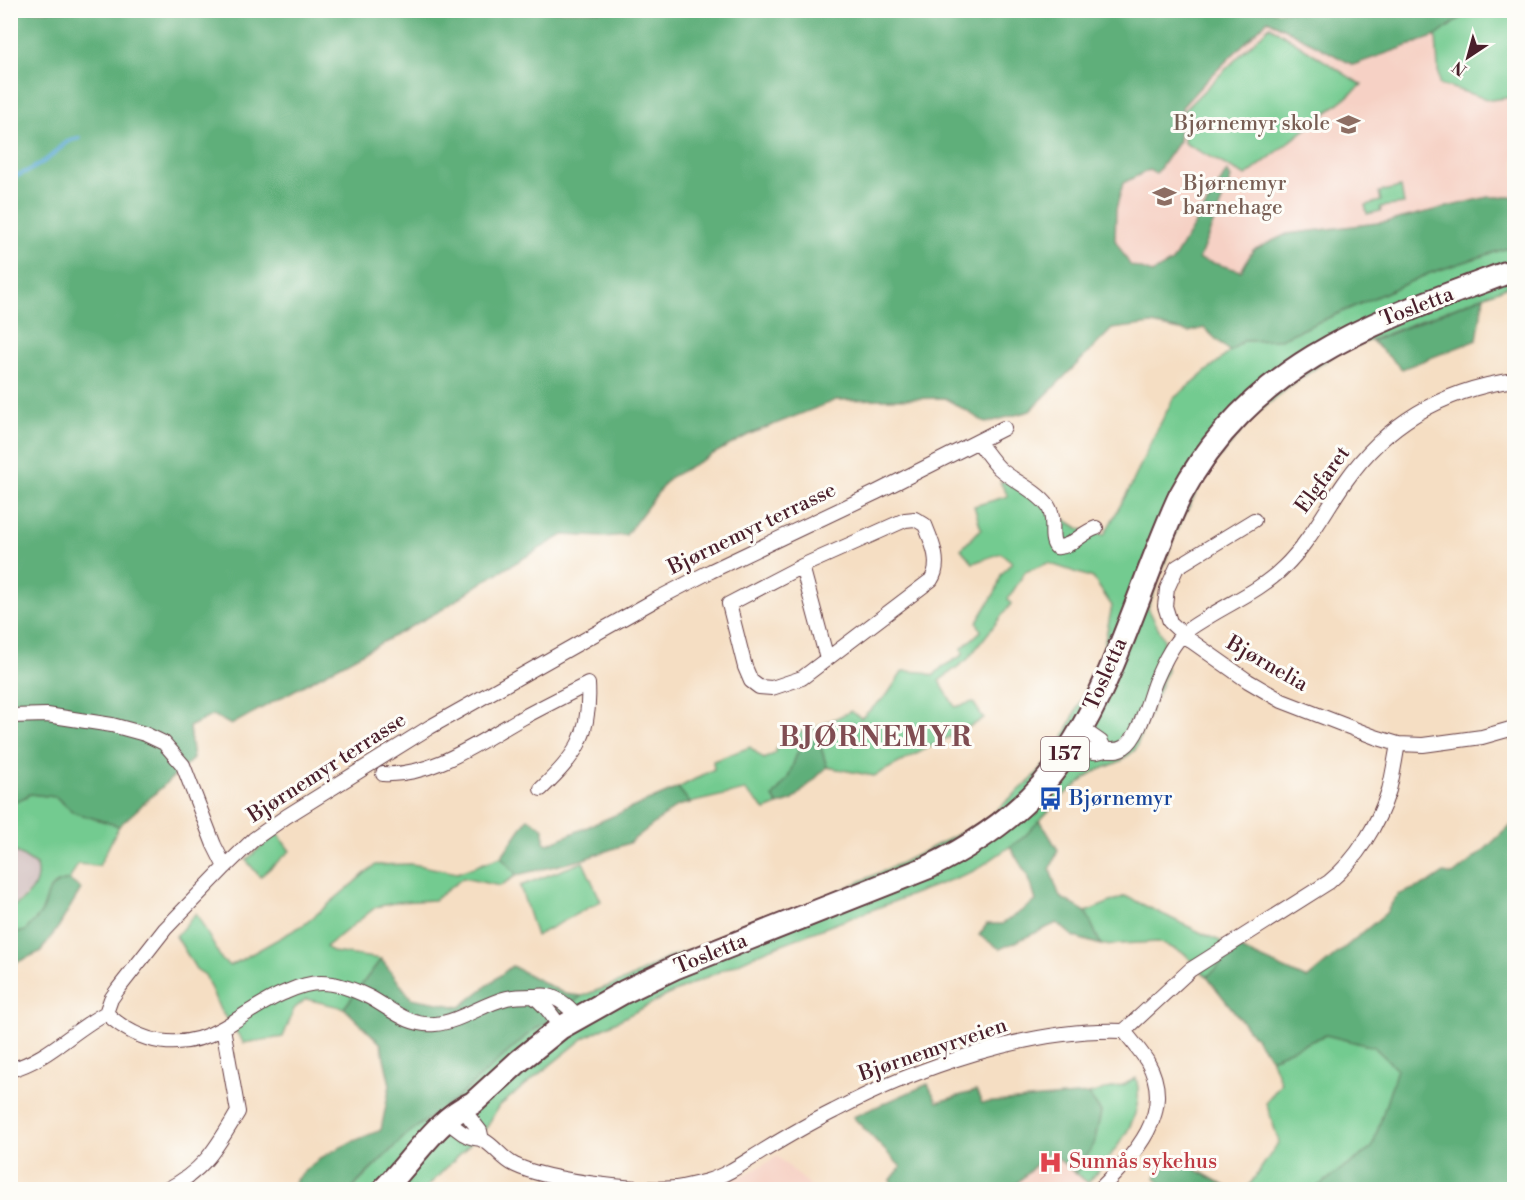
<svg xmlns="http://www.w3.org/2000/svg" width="1525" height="1200" viewBox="0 0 1525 1200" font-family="'Libre Bodoni',serif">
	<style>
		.built { fill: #f6d1c5 }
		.industrial { fill: #d1bfbf }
		.green { fill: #73cb90; stroke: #5e755e; stroke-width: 1.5 }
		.forest { fill: #5eaf7a; stroke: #546752; stroke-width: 1.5 }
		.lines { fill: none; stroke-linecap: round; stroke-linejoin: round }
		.stream { stroke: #58a8d2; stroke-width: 4.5 }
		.street-casing { stroke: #643c42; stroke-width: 16 }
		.primary-casing { stroke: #643c42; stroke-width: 26 }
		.street { stroke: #fff; stroke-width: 14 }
		.primary { stroke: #fff; stroke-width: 22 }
		.labels { text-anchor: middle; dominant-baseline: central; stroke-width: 6; stroke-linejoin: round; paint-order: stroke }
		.shield { fill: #fdfcf7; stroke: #806168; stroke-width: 1.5 }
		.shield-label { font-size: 20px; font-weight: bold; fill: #4a1f2b }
		.education-label { font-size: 21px; fill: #785e54; stroke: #fdfcf7; text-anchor: end }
		.street-label { font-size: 21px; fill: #4a1f2b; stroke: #fdfcf7 }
		.transit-label { font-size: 21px; fill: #164399; stroke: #fdfcf7; text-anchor: start }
		.health-label { font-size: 21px; fill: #be3a42; stroke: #fdfcf7; text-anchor: start }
		.district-label { font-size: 27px; font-weight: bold; letter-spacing: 1.5px; fill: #804d52; stroke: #fdfcf7 }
	</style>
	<rect width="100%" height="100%" fill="#fdfcf7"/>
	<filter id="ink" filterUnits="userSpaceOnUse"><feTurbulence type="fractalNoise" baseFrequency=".0167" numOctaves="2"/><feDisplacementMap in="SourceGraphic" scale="12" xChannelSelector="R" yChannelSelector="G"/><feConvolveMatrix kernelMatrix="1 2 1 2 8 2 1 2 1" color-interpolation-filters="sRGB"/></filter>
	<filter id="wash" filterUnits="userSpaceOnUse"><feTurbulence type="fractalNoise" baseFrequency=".008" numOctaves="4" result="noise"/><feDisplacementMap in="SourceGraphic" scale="24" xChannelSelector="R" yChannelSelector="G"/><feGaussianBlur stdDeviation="1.35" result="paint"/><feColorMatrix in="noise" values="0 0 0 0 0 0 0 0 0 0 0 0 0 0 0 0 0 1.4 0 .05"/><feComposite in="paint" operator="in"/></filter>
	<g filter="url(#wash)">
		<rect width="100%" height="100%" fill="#f5dec3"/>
		<path class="built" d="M1477,11H1514V197H1488L1386,222L1287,234L1241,271L1199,259L1231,178L1172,262L1152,273L1130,265L1115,240L1116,209L1123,183L1150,170L1155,174L1179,141L1182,107L1202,85L1268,20L1353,65Z
			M1049,1151L1088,1183L1082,1189L1011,1190Z
			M777,1156L814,1189H715L758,1168Z"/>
		<path class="industrial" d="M11,849L36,865L37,881L34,888L11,908Z"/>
		<path class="green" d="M1477,11H1514V97L1490,100L1439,84L1436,36L1463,16Z
			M1270,26L1362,85L1246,176L1184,143V110Z
			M1401,187L1404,204L1380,207L1381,211L1367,214L1365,205L1381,201L1379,192Z
			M1514,246V284L1336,354L1294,383L1255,415L1206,474L1176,532L1148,608L1164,639L1167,670L1135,750L1121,761L1094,772L1065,794L1024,837L974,871L769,949L672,993L584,1038L498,1107L487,1127L425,1189L351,1190L406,1135L457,1098L526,1036L582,996L628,979L672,956L746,933L901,863L984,821L1032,779L1058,749L1102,655L1112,606L1093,578L1048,563L1025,572L1008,599L1011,604L968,659L939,681L955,707L973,702L984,719L874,776L827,767L815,728L851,711L861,718L887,695L903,671L923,672L933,676L942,667L963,655L962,648L981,631L977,622L996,591L1001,575L1012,562L1001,553L973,563L961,549L981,529L974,506L1008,496L1000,482L1008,481L1037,502L1080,529L1104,535L1131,486L1150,444L1173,399L1243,341L1278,340L1430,273Z
			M788,730L805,732L788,778L773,797L778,805L765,810L745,790L690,803L678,788L714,769L713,761L750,747L764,759L774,754Z
			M30,794L56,797L73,812L119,826L99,866L78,864L69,880C48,884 49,892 43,909C40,917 30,925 25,931L11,934V908C28,897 41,887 36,865L11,849V805Z
			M277,833L290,851L260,877L246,860Z
			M501,857L517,875L500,886L463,878L434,900L398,902L376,907L326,947L333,952L381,959L344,1008L306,999L294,1009L283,1037L244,1043L220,1010L205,975L196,969L176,936L196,913L222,960L230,966L305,924L375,865L412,864L457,873Z
			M583,862L601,901L536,936L520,886Z
			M1125,896L1208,936L1238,948L1207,977L1184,953L1158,942L1101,945L1086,912Z
			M1326,1035L1374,1047L1398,1069L1372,1148L1314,1189L1246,1190L1279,1142L1266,1103L1281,1083L1271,1058Z
			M1136,1078C1148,1119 1111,1154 1088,1183L1076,1173L1094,1144L1101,1112L1088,1094L1123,1085Z"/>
		<path class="forest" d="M11,11H1477L1463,16L1436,36L1353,65L1268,20L1202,85L1182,107L1179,141L1156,174L1149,170L1123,183L1116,209L1115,240L1130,265L1152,273L1172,262L1227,171L1231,178L1199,259L1241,271L1253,250L1287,234L1386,222L1488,197H1514V246L1430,273L1278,340L1243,341L1230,352L1204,328L1189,332L1152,324L1112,329L1030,411L986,423L945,398L836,400L750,434L669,478L626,535L603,537L563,535L486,580L443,609L231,725L213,715L189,727L193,759L119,826L73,812L56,797L30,794L11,805Z
			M1484,296L1477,340L1402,369L1372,341Z
			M815,728L827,767L793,800L778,805L773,797L788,778L805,732Z
			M678,788L690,803L677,806L629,843L581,860L517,875L501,857L528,818L544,829V842L548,844Z
			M1040,820L1058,850L1050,870L1060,897L1086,912L1101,945L1074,937L1057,923L1000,949L979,935L987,924H1002L1036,901L1029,878L1010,847L1024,837Z
			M1510,826L1514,828V1146L1508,1157L1514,1160V1189H1314L1372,1148L1397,1069L1374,1047L1326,1035L1271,1058L1207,977L1238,948L1307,979L1386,913L1397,895L1429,883L1444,873L1453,875L1483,851Z
			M69,880L81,889L59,926L40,952L11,965V934L25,931C30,925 36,920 41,913C51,898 41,885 69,880Z
			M381,959L411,998L460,1007L512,966L565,994L582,996L526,1036L457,1098L406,1135L351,1189L289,1190C308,1158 348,1143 381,1130L390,1085L381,1044L344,1008Z
			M928,1084L937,1102L976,1091L982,1103L1088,1094L1101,1112L1094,1144L1076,1173L1049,1152L1011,1189H897L890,1181L901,1167L853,1117Z
			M1170,1155L1231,1189H1165L1155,1178Z"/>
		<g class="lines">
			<path class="stream" d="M10,178C23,174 35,168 46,160C58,152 64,140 79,138"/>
		</g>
	</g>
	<g filter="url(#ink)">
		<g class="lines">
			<defs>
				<path id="street" d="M978,442C985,450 991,460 999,468C1013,481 1036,490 1048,506C1057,520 1048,537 1056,547C1070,549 1082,532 1096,528
					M915,519L925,525C932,542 942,564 931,580L802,678L772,688L759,687L751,681L745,667L729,604L802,566L905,520Z
					M1254,520L1177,567L1167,589L1165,606L1170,622L1187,638L1248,681L1282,701L1375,737L1398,744L1423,745L1482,737L1514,728
					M802,566L827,659
					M10,716L47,715L112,725L145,734L164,743L183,765L214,845L225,867
					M1081,728L1101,742L1105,750
					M1074,742C1079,745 1087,751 1094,752C1098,753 1103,750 1107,750C1114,750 1118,751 1124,747C1140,737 1148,700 1155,682C1162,666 1170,648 1182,635C1189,628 1200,622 1208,617C1234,601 1262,589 1284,567C1309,543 1325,510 1345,482C1386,423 1444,390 1514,380
					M383,774C433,777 480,741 522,718C544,706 566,695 588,684C591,736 576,755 541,789
					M533,996C545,1005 553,1015 560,1028
					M106,1013L111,999L118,989L165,929L225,867L254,839L287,816L430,727L657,599L711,571L875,493L1004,428
					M106,1013C140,1045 181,1052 223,1028C244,1016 263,1001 286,992C297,987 308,983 321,983C336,983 355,990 369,997C390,1008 409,1027 435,1024C460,1022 482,1004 507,998C516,996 525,996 534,996C538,996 544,995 548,996C559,998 571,1008 577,1017
					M10,1070C48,1060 73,1030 106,1013
					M462,1108L480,1131L482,1140
					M448,1121C455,1128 464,1136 474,1138C475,1138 482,1139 483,1140C495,1146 502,1159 515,1165C548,1181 639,1191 676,1188C686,1187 696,1184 707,1181C727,1175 745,1162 763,1151C786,1137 810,1123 834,1111C915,1068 1032,1027 1124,1031L1190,970L1329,882C1357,859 1378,825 1389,790C1393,775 1395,759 1398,744
					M166,1190C205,1170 216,1148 238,1112L223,1028
					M1099,1190C1134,1155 1177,1112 1147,1061C1140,1050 1132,1041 1124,1031"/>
				<path id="primary" d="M383,1190C411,1163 436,1119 473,1103L519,1061L560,1028L624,992L674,968L929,867C972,846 1012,819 1043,784C1110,707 1137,588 1180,496C1253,359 1379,320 1514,270"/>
			</defs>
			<use href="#street" class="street-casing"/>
			<use href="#primary" class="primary-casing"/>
			<use href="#street" class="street"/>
			<use href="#primary" class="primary"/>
		</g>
	</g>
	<defs>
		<symbol id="school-bare" viewBox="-9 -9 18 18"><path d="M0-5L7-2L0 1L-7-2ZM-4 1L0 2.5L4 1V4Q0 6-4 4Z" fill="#8d6e63" stroke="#fdfcf7" stroke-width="2.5" paint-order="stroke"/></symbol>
		<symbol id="bus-bare" viewBox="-9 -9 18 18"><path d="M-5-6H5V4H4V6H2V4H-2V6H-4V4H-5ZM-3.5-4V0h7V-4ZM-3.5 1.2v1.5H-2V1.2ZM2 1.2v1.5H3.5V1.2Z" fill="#1a4fb4" stroke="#fdfcf7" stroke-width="2.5" paint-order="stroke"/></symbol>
		<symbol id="hospital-bare" viewBox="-9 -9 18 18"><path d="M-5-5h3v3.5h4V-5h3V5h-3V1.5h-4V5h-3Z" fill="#e0444e" stroke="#fdfcf7" stroke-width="2.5" paint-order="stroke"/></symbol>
	</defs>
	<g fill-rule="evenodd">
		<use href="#school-bare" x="1332" y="108" width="33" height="33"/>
		<use href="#school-bare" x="1148" y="180" width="33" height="33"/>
		<use href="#bus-bare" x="1034" y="782" width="33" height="33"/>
		<use href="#hospital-bare" x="1034" y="1146" width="33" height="33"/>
	</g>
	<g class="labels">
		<rect class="shield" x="1041" y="737" width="48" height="34" rx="4.5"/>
		<g class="shield-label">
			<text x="1065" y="754">157</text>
		</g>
		<g class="education-label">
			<text x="1330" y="124">Bjørnemyr skole</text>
			<text x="1183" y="184" text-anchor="start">Bjørnemyr<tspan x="1183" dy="24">barnehage</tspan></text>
		</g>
		<g class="street-label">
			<text transform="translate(1417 307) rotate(-21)">Tosletta</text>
			<text transform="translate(1323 480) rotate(-54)">Elgfaret</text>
			<text transform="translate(752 529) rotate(-26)">Bjørnemyr terrasse</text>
			<text transform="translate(1267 664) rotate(30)">Bjørnelia</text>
			<text transform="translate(1106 674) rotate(-66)">Tosletta</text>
			<text transform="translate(327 768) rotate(-33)">Bjørnemyr terrasse</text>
			<text transform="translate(711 954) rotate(-22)">Tosletta</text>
			<text transform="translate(933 1050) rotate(-19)">Bjørnemyrveien</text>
		</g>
		<g class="transit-label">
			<text x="1069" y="799">Bjørnemyr</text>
		</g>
		<g class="health-label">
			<text x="1069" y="1162">Sunnås sykehus</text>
		</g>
		<g class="district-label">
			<text x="876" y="738">BJØRNEMYR</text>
		</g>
	</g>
	<rect width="1525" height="1200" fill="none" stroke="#fdfcf7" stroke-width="36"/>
	<g transform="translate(1468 57) rotate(216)" stroke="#fdfcf7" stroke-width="4.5" paint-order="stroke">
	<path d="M0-4.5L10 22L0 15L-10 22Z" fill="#4a1f2b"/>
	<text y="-9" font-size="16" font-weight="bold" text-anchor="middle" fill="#4a1f2b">N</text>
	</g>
</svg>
